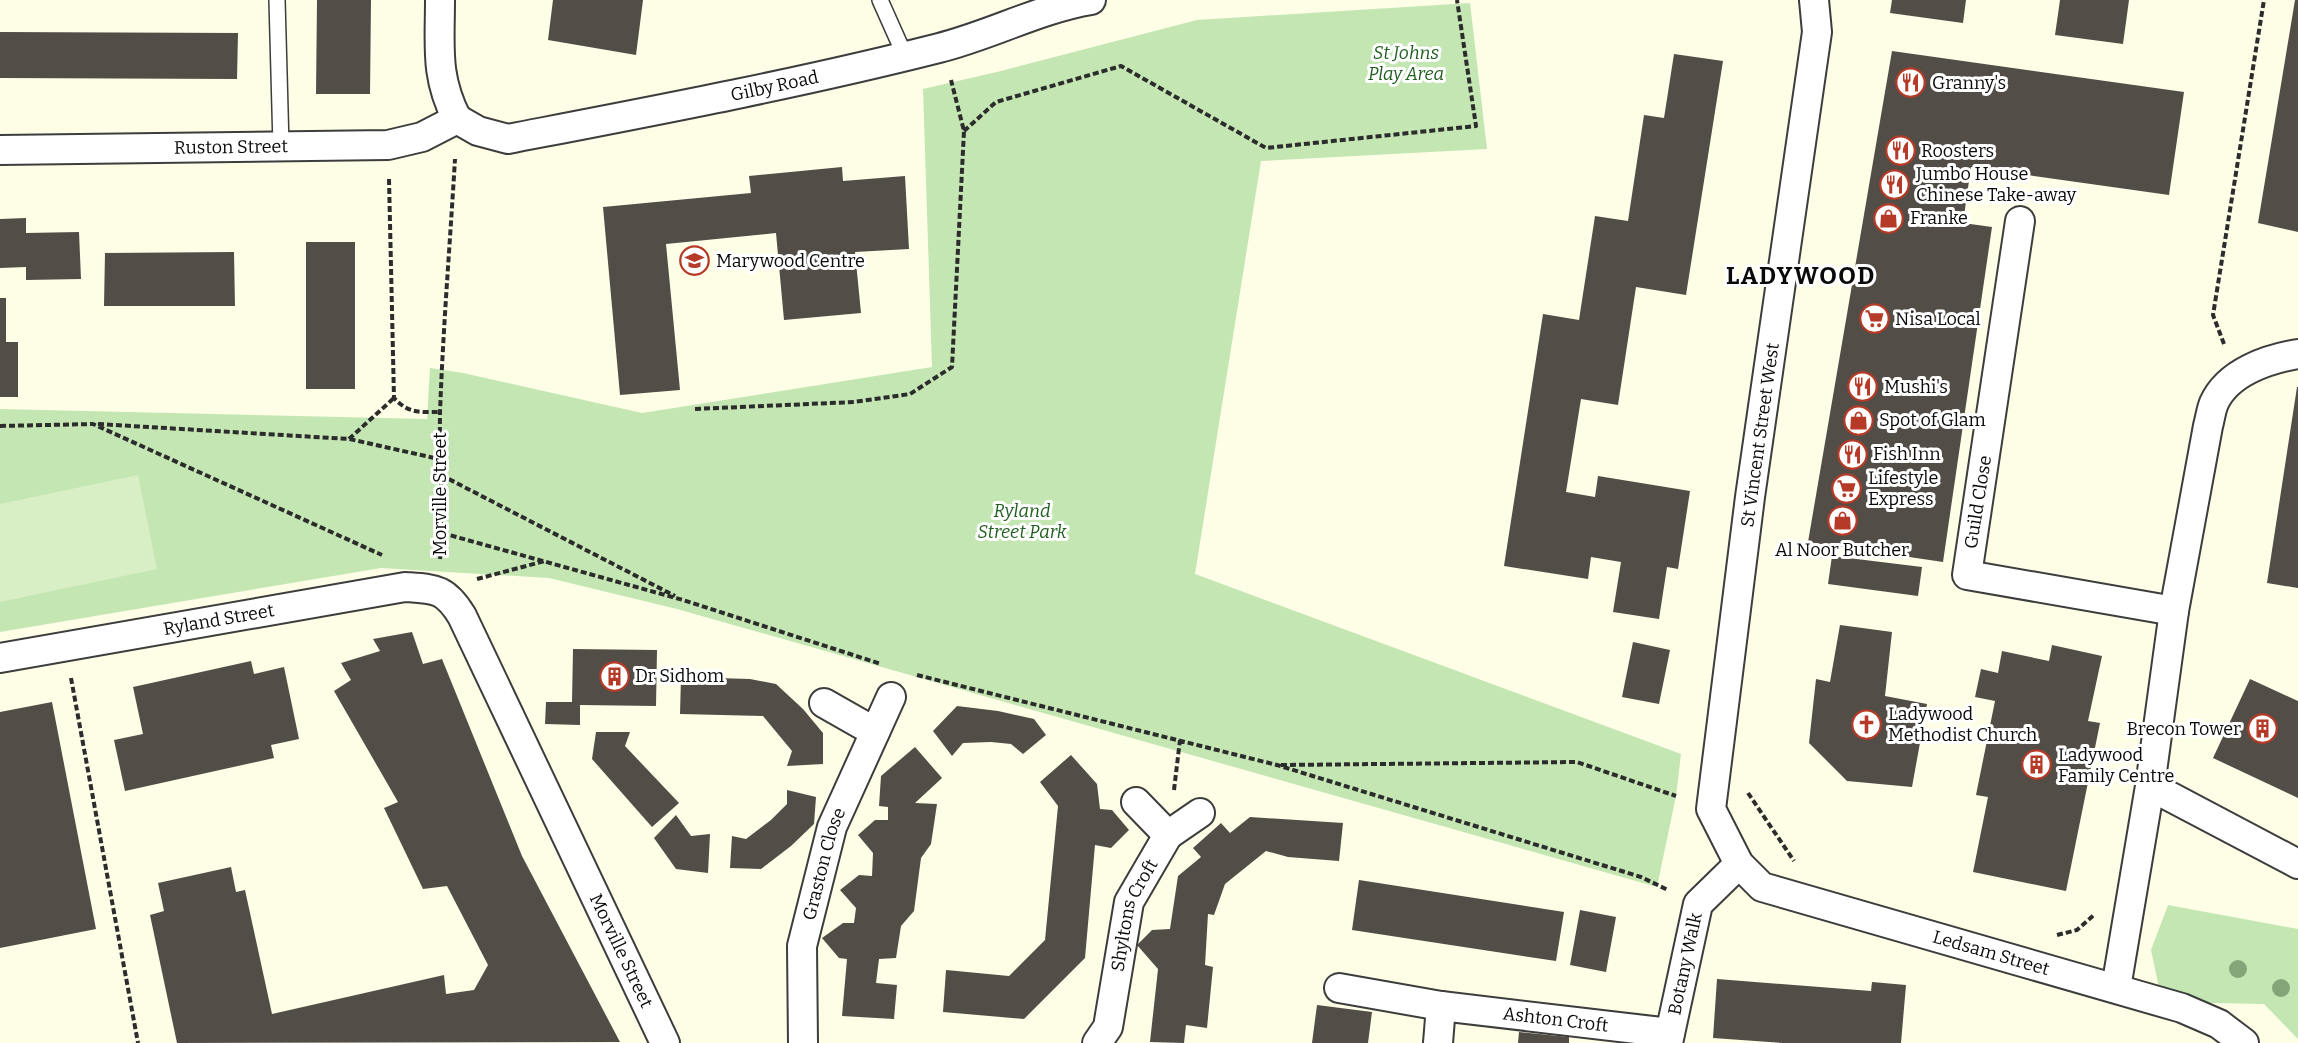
<svg xmlns="http://www.w3.org/2000/svg" width="2298" height="1043" viewBox="0 0 2298 1043" font-family="Bitter,serif">
	<style>
		.green { fill: #c4e6b3 }
		.pitch { fill: #d8eec4 }
		.building { fill: #524d47 }
		.lines { fill: none; stroke-linecap: round; stroke-linejoin: round }
		.service-casing { stroke: #3d3d3d; stroke-width: 18 }
		.minor-casing { stroke: #3d3d3d; stroke-width: 32 }
		.path { stroke: #2c2c2c; stroke-width: 4; stroke-dasharray: 6 3; stroke-linecap: butt }
		.service { stroke: #fff; stroke-width: 15 }
		.minor { stroke: #fff; stroke-width: 28 }
		.tree { fill: #83a678 }
		.labels { text-anchor: middle; dominant-baseline: central; stroke-width: 6; stroke-linejoin: round; paint-order: stroke }
		.park-label { font-size: 18px; font-style: italic; fill: #1f5e1d; stroke: #fff }
		.poi-label { font-size: 18px; fill: #0a0a0a; stroke: #fff; text-anchor: start }
		.street-label { font-size: 18px; fill: #0a0a0a; stroke: #fff }
		.district-label { font-size: 24px; font-weight: bold; letter-spacing: 1.5px; fill: #0a0a0a; stroke: #fff }
	</style>
	<rect width="100%" height="100%" fill="#fefee7"/>
	<path class="green" d="M1470,3L1487,149L1261,161L1195,574L1681,754L1676,796L1657,887L677,609L549,578L381,568L0,632V409L427,419L430,368L463,373L642,413L932,367L923,89L1001,71L1197,20Z
		M2168,905L2298,929V1039L2264,1004L2162,1002L2151,950Z"/>
	<path class="pitch" d="M138,475L157,569L0,602V504Z"/>
	<path class="building" d="M317,0H371L370,94H316Z
		M553,0H643L636,55L548,40Z
		M1892,0H1966L1963,23L1890,13Z
		M2060,0H2129L2123,44L2055,35Z
		M2295,0H2298V232L2258,223Z
		M0,32L238,33L237,79L0,78Z
		M1892,51L2184,92L2169,195L1971,167L1963,223L1992,227L1943,562L1808,542Z
		M1674,54L1723,61L1686,295L1636,287L1618,405L1581,399L1566,492L1595,497L1598,476L1690,491L1678,569L1667,567L1659,619L1613,612L1621,562L1591,557L1588,579L1504,566L1543,314L1579,320L1595,216L1628,221L1644,115L1664,118Z
		M842,167L843,181L905,176L909,249L855,252L861,313L784,320L776,233L666,244L680,390L620,395L603,207L751,193L749,176Z
		M26,218V233L79,232L81,279L26,280V267L0,268V219Z
		M306,242H355V389H306Z
		M234,252L235,306H104L105,253Z
		M0,298H6V342H18V397H0Z
		M2297,387H2298V588L2267,583Z
		M1832,556L1922,567L1918,596L1828,584Z
		M1840,625L1892,632L1885,696L1927,704L1912,787L1847,781L1809,743L1816,679L1830,682Z
		M412,632L423,664L442,659L522,856L620,1042L177,1043L150,915L164,911L158,883L231,867L236,892L245,890L272,1014L444,975L446,994L474,990L488,965L447,886L423,889L384,808L398,802L334,691L351,680L341,663L380,651L373,639Z
		M1633,642L1670,650L1659,704L1622,697Z
		M2052,645L2102,656L2088,721L2100,723L2066,891L1973,872L1988,797L1976,795L1995,701L1975,697L1981,669L1998,673L2002,651L2049,661Z
		M573,649L657,650L656,706L580,705V725L545,724L546,702H572Z
		M251,661L254,674L284,667L299,739L271,745L274,758L125,791L114,740L143,734L133,687Z
		M681,677L750,679L776,684L803,709L823,733V764L787,766L792,751L763,716L680,714Z
		M2250,679L2298,701V798L2213,758Z
		M52,702L96,929L0,948V712Z
		M957,706L998,711L1034,719L1046,735L1023,754L1011,744L991,742L963,743L952,756L933,731Z
		M596,732H630L625,746L679,803L652,827L592,759Z
		M915,747L942,778L915,803L937,804L931,844L921,858L914,911L901,926L896,958L879,959L876,983L897,985L894,1019L842,1016L847,959L839,958L822,938L843,923H854L856,908L840,890L859,875L872,876L873,853L858,835L875,820H888V807L879,806L881,776Z
		M1071,755L1097,784L1100,809L1112,810L1129,830L1111,848L1095,845L1085,958L1024,1019L943,1012L946,970L1009,976L1045,940L1058,806L1040,782Z
		M787,790L816,797L814,824L791,846L761,869L730,868L732,836L746,839L771,820L787,804Z
		M676,815L691,836L710,834L708,873L676,869L654,838Z
		M1250,817L1343,823L1339,861L1288,857L1266,851L1225,884L1214,915L1208,914L1205,965L1213,967L1207,1028L1186,1025L1184,1043L1150,1042L1158,969L1137,945L1152,930L1170,929L1178,876L1201,857L1193,848L1221,823L1230,833Z
		M1359,880L1564,912L1556,961L1352,930Z
		M1580,910L1616,917L1606,972L1570,965Z
		M1717,979L1871,991L1872,982L1906,985L1901,1043H1783L1713,1038Z
		M1317,1005L1372,1012L1368,1043H1312Z
		M1519,1032L1569,1037V1043H1518Z"/>
	<g class="lines">
		<defs>
			<path id="service" d="M277,0L281,146
				M880,0L905,56"/>
			<g id="minor">
				<path d="M440,0C440,47 435,76 457,119"/>
				<path id="s1" d="M1814,0L1817,32L1750,497L1711,809L1739,864L1762,887L2182,1008L2219,1024L2244,1043"/>
				<path id="s2" d="M457,119L478,131L508,139C653,111 797,84 939,48C991,35 1038,9 1091,0"/>
				<path id="s3" d="M0,150L388,145L422,137L457,119"/>
				<path d="M2020,221L1967,575L2174,611"/>
				<path id="s4" d="M0,658L405,587C435,589 445,588 462,616L665,1043"/>
				<path d="M824,703L875,732"/>
				<path d="M2150,786L2298,864"/>
				<path d="M1168,835L1200,813"/>
				<path id="s5" d="M1339,988L1441,1006L1670,1033"/>
				<path d="M2116,988L2150,786L2174,611L2208,426C2210,419 2211,410 2214,403C2228,372 2268,359 2298,354"/>
				<path id="s6" d="M803,1043L802,946L832,827L891,697"/>
				<path id="s7" d="M1097,1043L1108,1027L1129,902L1168,835L1136,802"/>
				<path d="M1438,1043L1441,1006"/>
				<path id="s8" d="M1668,1043L1698,904L1739,864"/>
			</g>
		</defs>
		<use href="#service" class="service-casing"/>
		<use href="#minor" class="minor-casing"/>
		<path class="path" d="M964,131L996,102L1121,66L1266,148L1476,126L1457,0
			M389,179L394,398C409,414 419,412 440,412
			M2224,344L2213,315L2264,0
			M695,409L854,402L910,394L952,367L964,131L951,80
			M98,424L349,439L439,459
			M0,426L93,424L382,555
			M349,439L394,398
			M441,475L675,596
			M442,533L683,600L881,664
			M440,559C444,510 439,462 440,413C443,329 450,244 455,159
			M477,579L545,561
			M917,675L1277,765L1641,877L1668,890
			M71,678L138,1043
			M1281,765L1577,762L1676,796
			M1174,790L1180,740
			M1748,793L1794,861
			M2057,935L2077,930L2094,915"/>
		<use href="#service" class="service"/>
		<use href="#minor" class="minor"/>
	</g>
	<g class="tree">
		<circle cx="2238" cy="969" r="9"/>
		<circle cx="2281" cy="988" r="9"/>
	</g>
	<defs>
		<symbol id="restaurant-ring" viewBox="-11 -11 22 22"><circle r="9.5" fill="#fff" stroke="#b53a27" stroke-width="1.5"/><path d="M-5-6h1v4h1v-4h1v4h1v-4h1v5L-1.5 .5V6h-2V.5L-5-1ZM5-6V6H3V1.5H1.5Q1.5-4 5-6Z" fill="#b53a27"/></symbol>
		<symbol id="shop-ring" viewBox="-11 -11 22 22"><circle r="9.5" fill="#fff" stroke="#b53a27" stroke-width="1.5"/><path d="M-5-2.5h2.3a2.7 3.5 0 0 1 5.4 0H5L5.5 6h-11ZM-1.5-2.5h3a1.5 2.3 0 0 0-3 0Z" fill="#b53a27"/></symbol>
		<symbol id="school-ring" viewBox="-11 -11 22 22"><circle r="9.5" fill="#fff" stroke="#b53a27" stroke-width="1.5"/><path d="M0-5L7-2L0 1L-7-2ZM-4 1L0 2.5L4 1V4Q0 6-4 4Z" fill="#b53a27"/></symbol>
		<symbol id="supermarket-ring" viewBox="-11 -11 22 22"><circle r="9.5" fill="#fff" stroke="#b53a27" stroke-width="1.5"/><path d="M-6-5.5h2.5l.6 2H6L4.5 2H-2.5L-4.4-4H-6ZM-1.5 3.2a1.3 1.3 0 1 0 .1 0ZM3 3.2a1.3 1.3 0 1 0 .1 0Z" fill="#b53a27"/></symbol>
		<symbol id="building-ring" viewBox="-11 -11 22 22"><circle r="9.5" fill="#fff" stroke="#b53a27" stroke-width="1.5"/><path d="M-4-6H4V6H1V3H-1V6H-4ZM-2.5-4.3h1.7v1.8h-1.7ZM.8-4.3h1.7v1.8H.8ZM-2.5-1h1.7V.8h-1.7ZM.8-1h1.7V.8H.8Z" fill="#b53a27"/></symbol>
		<symbol id="church-ring" viewBox="-11 -11 22 22"><circle r="9.5" fill="#fff" stroke="#b53a27" stroke-width="1.5"/><path d="M-1.2-6h2.4v3.5h3.3v2.4h-3.3V6h-2.4V-.1h-3.3v-2.4h3.3Z" fill="#b53a27"/></symbol>
	</defs>
	<g fill-rule="evenodd">
		<use href="#restaurant-ring" x="1894" y="66" width="33" height="33"/>
		<use href="#restaurant-ring" x="1884" y="134" width="33" height="33"/>
		<use href="#restaurant-ring" x="1878" y="168" width="33" height="33"/>
		<use href="#shop-ring" x="1872" y="202" width="33" height="33"/>
		<use href="#school-ring" x="678" y="244" width="33" height="33"/>
		<use href="#supermarket-ring" x="1858" y="302" width="33" height="33"/>
		<use href="#restaurant-ring" x="1846" y="370" width="33" height="33"/>
		<use href="#shop-ring" x="1842" y="404" width="33" height="33"/>
		<use href="#restaurant-ring" x="1836" y="438" width="33" height="33"/>
		<use href="#supermarket-ring" x="1830" y="472" width="33" height="33"/>
		<use href="#shop-ring" x="1826" y="504" width="33" height="33"/>
		<use href="#building-ring" x="598" y="660" width="33" height="33"/>
		<use href="#church-ring" x="1850" y="708" width="33" height="33"/>
		<use href="#building-ring" x="2246" y="712" width="33" height="33"/>
		<use href="#building-ring" x="2020" y="748" width="33" height="33"/>
	</g>
	<g class="labels">
		<g class="park-label">
			<text x="1406" y="53">St Johns<tspan x="1406" dy="21">Play Area</tspan></text>
			<text x="1022" y="511">Ryland<tspan x="1022" dy="21">Street Park</tspan></text>
		</g>
		<g class="poi-label">
			<text x="1932" y="83">Granny's</text>
			<text x="1921" y="151">Roosters</text>
			<text x="1916" y="174">Jumbo House<tspan x="1916" dy="21">Chinese Take-away</tspan></text>
			<text x="1910" y="218">Franke</text>
			<text x="716" y="261">Marywood Centre</text>
			<text x="1895" y="319">Nisa Local</text>
			<text x="1884" y="387">Mushi's</text>
			<text x="1879" y="420">Spot of Glam</text>
			<text x="1873" y="454">Fish Inn</text>
			<text x="1868" y="478">Lifestyle<tspan x="1868" dy="21">Express</tspan></text>
			<text x="1842" y="550" text-anchor="middle">Al Noor Butcher</text>
			<text x="635" y="676">Dr Sidhom</text>
			<text x="1888" y="714">Ladywood<tspan x="1888" dy="21">Methodist Church</tspan></text>
			<text x="2241" y="729" text-anchor="end">Brecon Tower</text>
			<text x="2058" y="755">Ladywood<tspan x="2058" dy="21">Family Centre</tspan></text>
		</g>
		<g class="street-label">
			<text stroke="none"><textPath href="#s2" startOffset="327">Gilby Road</textPath></text>
			<text stroke="none"><textPath href="#s3" startOffset="231">Ruston Street</textPath></text>
			<text transform="translate(1760 435) rotate(-82)">St Vincent Street West</text>
			<text transform="translate(440 494) rotate(-90)">Morville Street</text>
			<text transform="translate(1978 502) rotate(-81)">Guild Close</text>
			<text stroke="none"><textPath href="#s4" startOffset="222">Ryland Street</textPath></text>
			<text stroke="none"><textPath href="#s6" startOffset="182">Graston Close</textPath></text>
			<text stroke="none"><textPath href="#s7" startOffset="135">Shyltons Croft</textPath></text>
			<text stroke="none"><textPath href="#s4" startOffset="850">Morville Street</textPath></text>
			<text stroke="none"><textPath href="#s1" startOffset="1149">Ledsam Street</textPath></text>
			<text stroke="none"><textPath href="#s8" startOffset="81">Botany Walk</textPath></text>
			<text stroke="none"><textPath href="#s5" startOffset="219">Ashton Croft</textPath></text>
		</g>
		<g class="district-label">
			<text x="1801" y="276">LADYWOOD</text>
		</g>
	</g>
</svg>
